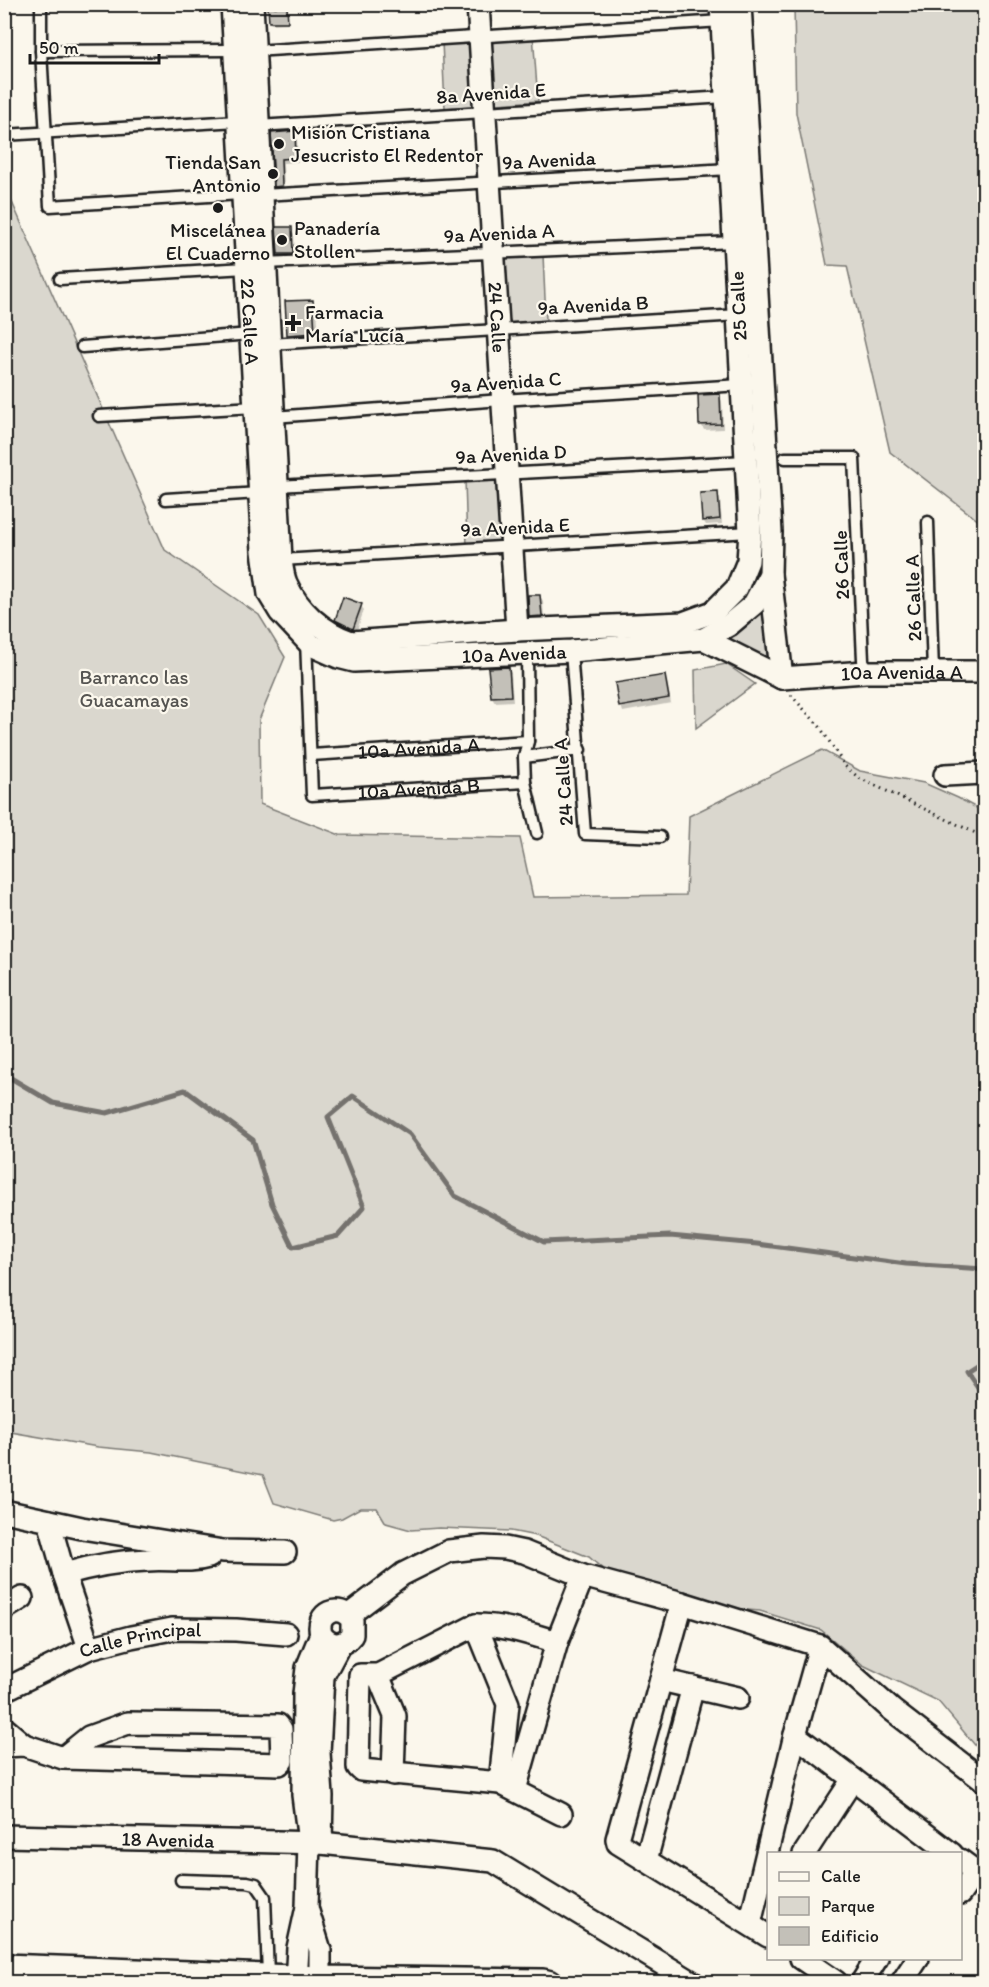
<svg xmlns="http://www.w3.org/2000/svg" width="989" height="1987" viewBox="0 0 989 1987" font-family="Itim,sans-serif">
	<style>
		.green { fill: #dad7ce; stroke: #7b7a75; stroke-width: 1.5 }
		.shadow { fill: #0003 }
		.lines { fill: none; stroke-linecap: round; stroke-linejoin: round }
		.stream { stroke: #74726e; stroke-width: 5 }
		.building { fill: #c3c0b8; stroke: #1c1c1c; stroke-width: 1.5 }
		.service-casing { stroke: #1c1c1c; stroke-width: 15 }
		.minor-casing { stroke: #1c1c1c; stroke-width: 26 }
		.path { stroke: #1c1c1c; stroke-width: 3; stroke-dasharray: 1.5 4.5; stroke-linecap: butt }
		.service { stroke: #fbf7ec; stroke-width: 10 }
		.minor { stroke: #fbf7ec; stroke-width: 21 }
		.poi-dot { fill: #1c1c1c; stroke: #fbf7ec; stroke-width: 2 }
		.labels { text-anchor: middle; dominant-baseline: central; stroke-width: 4.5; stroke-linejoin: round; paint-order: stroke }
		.street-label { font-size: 20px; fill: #1c1c1c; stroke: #fbf7ec }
		.poi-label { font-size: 20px; fill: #1c1c1c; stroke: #fbf7ec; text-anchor: start }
		.park-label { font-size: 20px; fill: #555451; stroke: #fbf7ec }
	</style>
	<rect width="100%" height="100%" fill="#fbf7ec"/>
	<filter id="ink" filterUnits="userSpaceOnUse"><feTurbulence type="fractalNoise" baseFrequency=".0167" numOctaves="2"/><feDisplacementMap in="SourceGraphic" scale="12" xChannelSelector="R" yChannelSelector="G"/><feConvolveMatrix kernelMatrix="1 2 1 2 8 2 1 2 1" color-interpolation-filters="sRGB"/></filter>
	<g filter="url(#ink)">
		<path class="green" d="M794,5H984V525L890,452L847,266L827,265L796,113Z
			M533,34L538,101L445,108L442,41Z
			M4,184L165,550L259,615L285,657L259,720L260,804L340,835L520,838L533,897L686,895L689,816L822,750L860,771L924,783L958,798L984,812V1756L938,1701L863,1665L821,1630L760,1611L722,1608L625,1589L589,1557L536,1536L511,1531L439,1528L411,1530L386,1523L377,1508H360L342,1518L333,1520L274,1503L263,1475L151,1452L98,1447L5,1431Z
			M543,255L546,320L506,324L503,258Z
			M508,475L514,540L467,547L465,479Z
			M766,595L774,669L718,637Z
			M726,664L755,684L696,728L695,670Z"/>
		<path class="shadow" d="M287,8L288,23L271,24L270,22Z
			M294,133L297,138L298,162L283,163L284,191L279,192L276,186L273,134Z
			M291,228L294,234L295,258L282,259L279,254Z
			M313,301L317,309L319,341L293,343L288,334Z
			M719,395L722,401L723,429L704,430L701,424Z
			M717,494L720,499L722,524L706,525L703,520Z
			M540,596L543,601L544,621L533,622L530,616Z
			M360,605L364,610L356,633L340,625L337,620Z
			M508,668L511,673L513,701L495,702L492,697Z
			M664,676L667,681L671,703L623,712L621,706Z"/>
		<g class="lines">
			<path class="stream" d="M4,1074L53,1103L107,1113L185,1090L253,1140L272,1204L293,1247L338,1236L364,1207L328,1117L353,1096L410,1134L455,1196L544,1242L670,1236L757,1244L906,1264L984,1269
				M984,1360L967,1371L984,1396"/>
		</g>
		<path class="building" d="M268,7H287L288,22H269Z
			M295,131L296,158L281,159L282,186L274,187L271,133Z
			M276,227H292L293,254H278Z
			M313,300L315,333L287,335L285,301Z
			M720,394L721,424L699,425L698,395Z
			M718,492L720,519L702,521L700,493Z
			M528,595H540L542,616L529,617Z
			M343,597L362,604L353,629L335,620Z
			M509,667L511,696L491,697L488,668Z
			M665,675L669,698L619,707L615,683Z"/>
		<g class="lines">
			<defs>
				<g id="service">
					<path d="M41,4V51L50,206L241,194"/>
					<path d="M41,51L234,50"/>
					<path d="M254,51L722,21"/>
					<path d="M258,126L726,97"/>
					<path d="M4,135L238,121"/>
					<path d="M262,195L730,169"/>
					<path d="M265,263L734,242"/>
					<path d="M60,279L246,268"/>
					<path d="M270,344L739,315"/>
					<path d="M82,347L251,334"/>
					<path d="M99,416L255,407"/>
					<path d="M273,417L502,400L741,385"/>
					<path d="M785,458H854L863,660L865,672"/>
					<path d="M277,486L746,461"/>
					<path d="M166,499L259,493"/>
					<path d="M928,522L933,672"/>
					<path d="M281,560L750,532"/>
					<path id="s1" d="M306,640L312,795L525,782"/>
					<path d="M571,651L585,834L660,837"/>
					<path d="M527,654L528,741L524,757L525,782L537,833"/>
					<path id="s2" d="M311,755L528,741"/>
					<path d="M524,757L580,750"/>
					<path d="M181,1880L247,1882L256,1884L265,1897L268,1975"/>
				</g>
				<g id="minor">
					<path id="s3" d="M232,4L263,551L269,594L280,612L311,645L338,657L354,661L571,651L704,639L729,625L754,604L770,574L771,532L740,4"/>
					<path d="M252,4L281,560C282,567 283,576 286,583C298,611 323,632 351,642L517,630L683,623L713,612L737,588L748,561L750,532L721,4"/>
					<path id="s4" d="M478,4L517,630"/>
					<path d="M770,574L782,678"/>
					<path d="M704,639L782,678"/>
					<path id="s5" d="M782,678L865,672H984"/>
					<path d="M945,775L984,773"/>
					<path d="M4,1511L82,1528L223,1551L285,1552"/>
					<path d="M49,1521L64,1574L89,1648"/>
					<path d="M64,1574C92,1566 118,1561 147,1560C167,1558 189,1563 209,1557"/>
					<path d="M682,1603L617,1839L618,1843L768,1936"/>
					<path d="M4,1609L22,1598"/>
					<path d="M349,1615L403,1574L449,1551L484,1547L505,1548L524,1552L583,1576L682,1603L820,1646L892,1710L984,1781"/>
					<path d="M476,1625L508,1704L500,1783"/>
					<path d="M557,1642C530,1634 505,1625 476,1625L378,1675H360L358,1767L361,1770L500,1783L561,1814"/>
					<path d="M378,1675L395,1716L393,1774"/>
					<path d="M661,1680L738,1698"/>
					<path id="s6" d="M4,1690L89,1648L131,1637L172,1629L236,1630L286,1634"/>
					<path d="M4,1728L24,1745"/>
					<path d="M795,1735L952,1854"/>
					<path d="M4,1746L24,1745L63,1758L279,1764L282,1761L281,1729L278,1725L128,1723L89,1737L63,1758"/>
					<path d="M515,1790L557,1642L583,1576"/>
					<path id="s7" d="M4,1836L321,1843L493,1861L692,1982"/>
					<path d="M321,1843L322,1796L319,1753L323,1676L340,1644"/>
					<path d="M804,1854L853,1779"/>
					<path d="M646,1860L693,1687"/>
					<path d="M960,1860L984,1878"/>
					<path d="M960,1894L976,1871"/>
					<path d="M307,1908L320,1950V1982"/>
					<path d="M750,1924L795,1735L820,1646"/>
					<path d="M801,1958L836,1982"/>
					<path d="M4,1965L320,1977L543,1980L551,1982"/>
					<path d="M296,1982L298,1948L307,1907L309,1842L303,1795L304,1694L307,1668L321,1634C315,1613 339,1602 352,1620V1635C343,1647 329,1647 321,1634"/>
					<path d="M862,1982L877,1958"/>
					<path d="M902,1982L918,1958"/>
				</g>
			</defs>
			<use href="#service" class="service-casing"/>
			<use href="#minor" class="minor-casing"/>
			<path class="path" d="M791,695L820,727L845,766L859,778L984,837"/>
			<use href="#service" class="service"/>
			<use href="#minor" class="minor"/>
		</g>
	</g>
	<g class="poi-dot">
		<circle cx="279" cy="144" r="6"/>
		<circle cx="273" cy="174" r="6"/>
		<circle cx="218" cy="208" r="6"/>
		<circle cx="282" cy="240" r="6"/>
		<path d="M290 314h6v6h6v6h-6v6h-6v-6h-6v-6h6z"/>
	</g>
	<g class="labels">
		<g class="street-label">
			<text transform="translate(491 93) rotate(-4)">8a Avenida E</text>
			<text transform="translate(549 160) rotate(-3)">9a Avenida</text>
			<text transform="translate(499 233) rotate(-3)">9a Avenida A</text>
			<text transform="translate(593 305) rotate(-3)">9a Avenida B</text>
			<text transform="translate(738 306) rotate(-93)">25 Calle</text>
			<text stroke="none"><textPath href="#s4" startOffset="314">24 Calle</textPath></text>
			<text stroke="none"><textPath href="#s3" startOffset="318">22 Calle A</textPath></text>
			<text transform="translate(506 382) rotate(-4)">9a Avenida C</text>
			<text transform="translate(511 454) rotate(-3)">9a Avenida D</text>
			<text transform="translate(515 527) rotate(-3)">9a Avenida E</text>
			<text transform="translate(841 565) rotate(-92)">26 Calle</text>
			<text transform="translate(913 598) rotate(-92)">26 Calle A</text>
			<text stroke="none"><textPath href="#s3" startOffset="864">10a Avenida</textPath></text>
			<text stroke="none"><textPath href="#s5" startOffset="120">10a Avenida A</textPath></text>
			<text stroke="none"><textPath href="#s2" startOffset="108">10a Avenida A</textPath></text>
			<text transform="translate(563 782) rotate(-94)">24 Calle A</text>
			<text stroke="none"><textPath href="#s1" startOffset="262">10a Avenida B</textPath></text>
			<text stroke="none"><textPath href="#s6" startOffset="147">Calle Principal</textPath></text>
			<text stroke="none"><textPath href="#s7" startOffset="164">18 Avenida</textPath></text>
		</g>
		<g class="poi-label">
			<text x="291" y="132">Misión Cristiana<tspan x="291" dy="23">Jesucristo El Redentor</tspan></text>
			<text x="261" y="162" text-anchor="end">Tienda San<tspan x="261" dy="23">Antonio</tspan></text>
			<text x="294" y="228">Panadería<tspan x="294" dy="23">Stollen</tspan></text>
			<text x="218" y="230" text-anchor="middle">Miscelánea<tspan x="218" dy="23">El Cuaderno</tspan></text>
			<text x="305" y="312">Farmacia<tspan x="305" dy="23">María Lucía</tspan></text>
		</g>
		<g class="park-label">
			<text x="134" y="677">Barranco las<tspan x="134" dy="23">Guacamayas</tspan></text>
		</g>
	</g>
	<rect width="989" height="1987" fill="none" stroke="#fbf7ec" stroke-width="24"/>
	<rect x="12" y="12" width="965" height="1963" fill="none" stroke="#1c1c1c" stroke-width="2" filter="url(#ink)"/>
	<rect x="767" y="1852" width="195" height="108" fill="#fbf7ec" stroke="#a29f99" stroke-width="1.5"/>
	<rect x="779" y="1872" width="30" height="9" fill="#fbf7ec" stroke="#a29f99" stroke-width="1.5"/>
	<text x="821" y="1882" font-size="18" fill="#1c1c1c">Calle</text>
	<rect x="779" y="1897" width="30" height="18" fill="#dad7ce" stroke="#a29f99" stroke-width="1.5"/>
	<text x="821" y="1912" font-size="18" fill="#1c1c1c">Parque</text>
	<rect x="779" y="1927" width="30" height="18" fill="#c3c0b8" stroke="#a29f99" stroke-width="1.5"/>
	<text x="821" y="1942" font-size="18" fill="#1c1c1c">Edificio</text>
	<path d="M30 54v9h129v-9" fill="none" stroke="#1c1c1c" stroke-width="3"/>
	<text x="39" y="54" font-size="18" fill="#1c1c1c" stroke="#fbf7ec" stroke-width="4.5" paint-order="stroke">50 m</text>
</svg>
